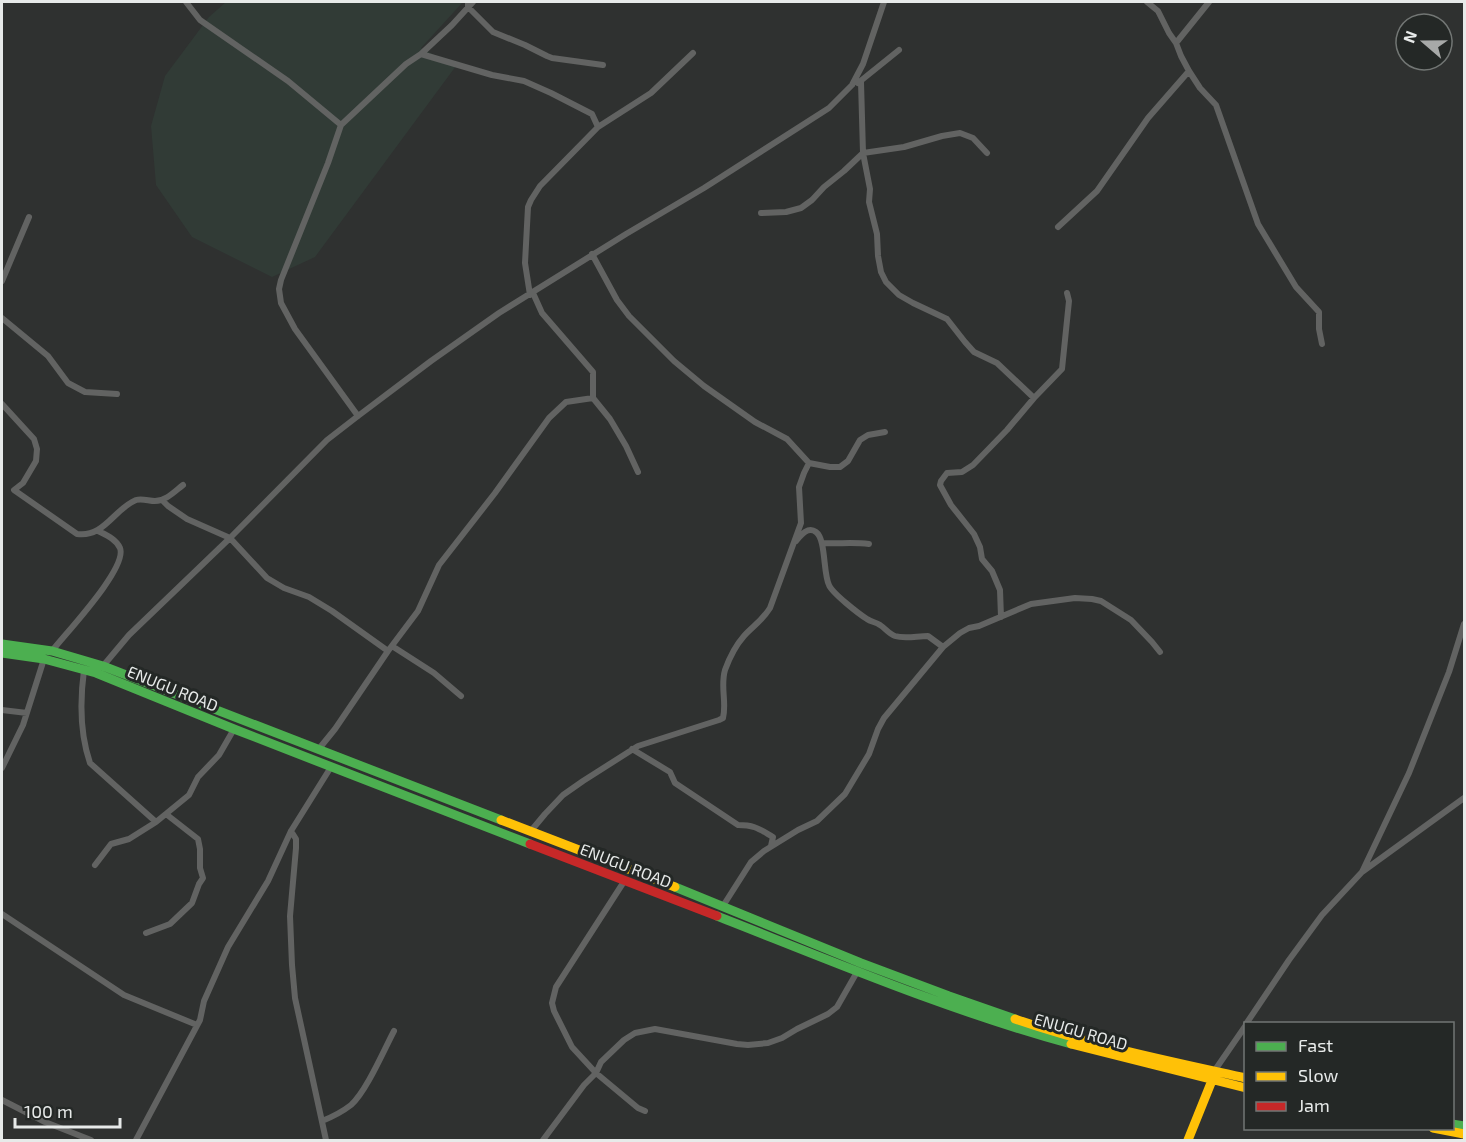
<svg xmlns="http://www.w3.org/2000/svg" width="1466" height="1142" viewBox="0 0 1466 1142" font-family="'Exo 2',sans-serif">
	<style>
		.built { fill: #313b36 }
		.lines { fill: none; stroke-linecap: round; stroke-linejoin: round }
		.street { stroke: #626362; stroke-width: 6 }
		.fast { stroke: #4caf50; stroke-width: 9 }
		.slow { stroke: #ffc107; stroke-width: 9 }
		.jam { stroke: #c62828; stroke-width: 9 }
		.labels { text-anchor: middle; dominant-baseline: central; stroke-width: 6; stroke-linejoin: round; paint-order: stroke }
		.street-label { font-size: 16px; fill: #e7eae9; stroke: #242826 }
	</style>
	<rect width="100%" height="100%" fill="#2f3130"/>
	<path class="built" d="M226,2H463L421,48L456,66L315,257L272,277L192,237L156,185L151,126L165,76L209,17Z"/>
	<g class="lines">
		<path class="street" d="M186,2L200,20L288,81L341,125
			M468,2V7L493,32L525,45L547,56L552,58L603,65
			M1147,2L1158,11L1169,33L1176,43L1181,56L1189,71L1200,88L1216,105L1258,224L1296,287L1319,312V329L1322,344
			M1176,43L1209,2
			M421,54L452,25L473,2
			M861,82L863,153L870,189L869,202L877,234L878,256L881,272L886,282L899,295L913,303L947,319L965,342L974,352L997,363L1034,398
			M858,83L899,50
			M761,213L786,212L801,208L812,200L824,187L844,171L863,153L904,147L942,136L960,133L973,138L987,153
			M1058,227L1097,191L1148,118L1189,71
			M592,254L617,300L629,316L674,361L704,386L755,422L787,439L809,463L830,467H840L848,461L860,440L868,435L885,432
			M2,281L29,217
			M533,293L542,313L593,372V398L610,419L626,446L638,472
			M530,295L525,263L528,207L531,200L540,186L598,127L651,93L693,53
			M2,318L48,356L68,383L85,392L117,394
			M2,404L34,439L37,449L36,461L23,483L14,490L77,534C104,538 114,509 136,500C142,498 149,501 155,501C166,501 175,491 183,485
			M358,416L295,329L281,303L279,289L281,280L328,163L341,125L406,64L421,54L492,75L524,81L551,93L592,114L598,127
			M162,500L168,506L187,519L230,538L267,578L284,588L309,597L332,611L388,651
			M796,541C801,535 808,526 816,532C826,539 823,573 829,585C832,593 859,614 867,619C871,622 876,622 880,625C885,628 889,634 895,636C905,639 917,636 928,636L943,647
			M823,543C838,544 853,542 869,544
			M1001,617L1000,590L992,571L982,559L980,547L974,534L951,505L940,485L941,481L947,473L962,472L973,465L1007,430L1034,398L1062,369L1069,301L1067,293
			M392,646L434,673L461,696
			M52,651C65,634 128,568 120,548C116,539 106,535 98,531
			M103,666L129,635L230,538L327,440L358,416L431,361L499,313L626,234L704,188L829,108L852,85L863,64L884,2
			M84,670C80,700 80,734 90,763L156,822L189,795L198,777L219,755L234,729
			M2,710L27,713
			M632,749L670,772L675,783L738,825C755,825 759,829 773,837L771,846
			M318,750L335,729L388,651L418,611L439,565L495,493L549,418L566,402L593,398
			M2,768L23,725L44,659
			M291,831L296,839V848L290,916L292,965L295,998L326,1140
			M530,832L545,814L563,795L583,781L638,746L719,720L723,718C727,702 720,687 725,670C729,659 736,645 744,636C753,626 762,621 770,608L801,523L799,487L804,473L809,463
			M95,865L111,844L129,839L156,822
			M1362,872L1464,798
			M625,880L556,987L552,1003L554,1011L572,1047L596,1073L638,1108L645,1111
			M723,906L751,862L764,851L798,830L817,821L845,794L869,754L878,729L884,718L943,647L960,633L969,628L979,626L1031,604L1075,598L1092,599L1101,601L1131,620L1152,642L1160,652
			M2,914L124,995L197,1025
			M146,933L170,924L192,903L199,884L203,878L200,868V849L198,839L166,814
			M1246,1024L1289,960L1322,915L1362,872L1409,773L1449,672L1464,624
			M1215,1070L1246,1025
			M2,1100L45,1122L91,1140
			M322,1121C332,1117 342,1112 351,1105C366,1092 384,1050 394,1031
			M136,1140L200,1020L204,1001L228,947L268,881L291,831L331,767
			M543,1140L584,1085L596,1073L601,1062L624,1040L635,1033L655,1029L737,1044L748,1045L768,1043L782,1038L797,1029L828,1014L837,1007L857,972"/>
		<path class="fast" d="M2,644L52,651L103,666L501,820
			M2,653L44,659L96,673L234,729L530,844
			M675,887L861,963L949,996L1015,1019
			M717,916C834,962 950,1011 1071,1044
			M1452,1124L1464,1126"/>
		<path class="slow" d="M501,820L675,887
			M1015,1019C1090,1045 1169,1061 1246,1078
			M1071,1044L1246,1088
			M1433,1128L1464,1134
			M1188,1140L1215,1073"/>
		<path class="jam" d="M530,844L717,916"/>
	</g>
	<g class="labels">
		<g class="street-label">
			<text transform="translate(173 688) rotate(22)">ENUGU ROAD</text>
			<text transform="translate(626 865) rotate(21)">ENUGU ROAD</text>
			<text transform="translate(1081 1031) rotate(16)">ENUGU ROAD</text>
		</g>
	</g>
	<rect width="1466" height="1142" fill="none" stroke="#e7eae9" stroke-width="6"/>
	<rect x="1244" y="1022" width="210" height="108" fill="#242826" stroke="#727674" stroke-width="1.5"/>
	<rect x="1256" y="1042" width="30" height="9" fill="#4caf50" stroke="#727674" stroke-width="1.5"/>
	<text x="1298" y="1052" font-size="18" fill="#e7eae9">Fast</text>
	<rect x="1256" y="1072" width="30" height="9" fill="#ffc107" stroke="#727674" stroke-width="1.5"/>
	<text x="1298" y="1082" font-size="18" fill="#e7eae9">Slow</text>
	<rect x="1256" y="1102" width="30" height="9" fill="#c62828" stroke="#727674" stroke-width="1.5"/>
	<text x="1298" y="1112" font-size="18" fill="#e7eae9">Jam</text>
	<g transform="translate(1424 42) rotate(290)"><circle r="28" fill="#242826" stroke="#727674" stroke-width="1.5"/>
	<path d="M0-4.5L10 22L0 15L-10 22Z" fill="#a7a9a8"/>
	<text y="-9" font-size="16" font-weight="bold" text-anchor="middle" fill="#e7eae9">N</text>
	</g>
	<path d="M15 1118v9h105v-9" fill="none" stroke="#e7eae9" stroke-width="3"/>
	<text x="24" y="1118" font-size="18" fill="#e7eae9" stroke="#242826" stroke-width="4.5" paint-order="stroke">100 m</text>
</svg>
